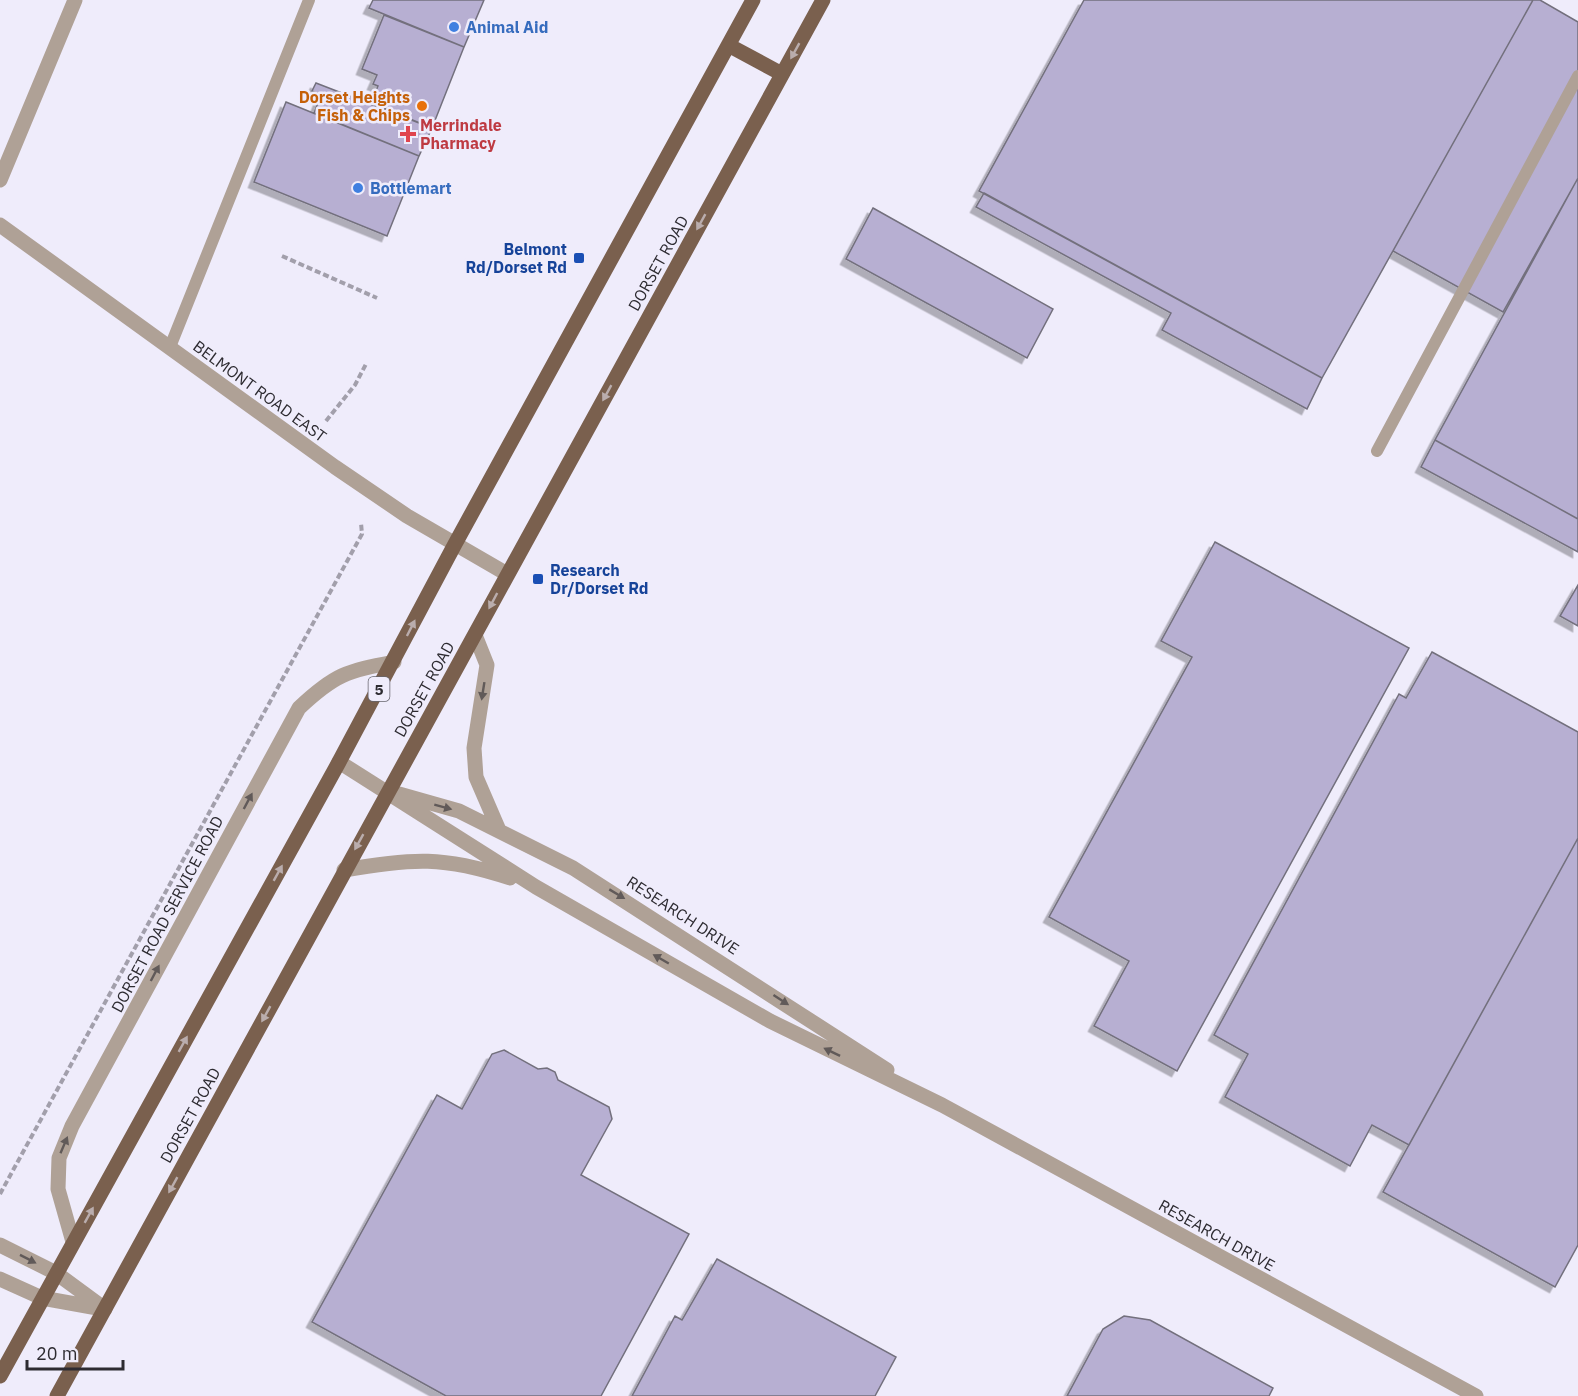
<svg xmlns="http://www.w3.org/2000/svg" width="1578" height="1396" viewBox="0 0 1578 1396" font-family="'IBM Plex Sans',sans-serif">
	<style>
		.building { fill: #b7afd2; stroke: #73707d; stroke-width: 1.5; filter: url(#shadow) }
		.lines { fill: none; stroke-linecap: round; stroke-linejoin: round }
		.path { stroke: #a29fab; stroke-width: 4; stroke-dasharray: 6 3; stroke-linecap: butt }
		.lane { stroke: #afa196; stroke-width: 12 }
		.street { stroke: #afa196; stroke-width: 15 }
		.primary { stroke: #7a604e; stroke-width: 15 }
		.oneway { fill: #baadad }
		.oneway2 { fill: #615a59 }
		.shop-dot { fill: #3f7fe0; stroke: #efecfb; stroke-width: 2 }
		.food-dot { fill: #e8710a; stroke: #efecfb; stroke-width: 2 }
		.health-dot { fill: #e0444e; stroke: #efecfb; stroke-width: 2 }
		.transit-dot { fill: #1a4fb4; stroke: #efecfb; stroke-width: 2 }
		.labels { text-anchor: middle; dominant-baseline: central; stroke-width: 5; stroke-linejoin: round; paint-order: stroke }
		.shield { fill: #efecfb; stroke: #67656e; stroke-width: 1.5 }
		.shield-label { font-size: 15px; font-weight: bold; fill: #2d2b31 }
		.shop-label { font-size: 16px; font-weight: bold; fill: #366cbe; stroke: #efecfb; text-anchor: start }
		.food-label { font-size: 16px; font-weight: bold; fill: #c56008; stroke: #efecfb; text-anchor: end }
		.health-label { font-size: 16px; font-weight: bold; fill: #be3a42; stroke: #efecfb; text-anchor: start }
		.transit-label { font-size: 16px; font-weight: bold; fill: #164399; stroke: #efecfb; text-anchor: end }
		.street-label { font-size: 16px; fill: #2d2b31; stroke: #efecfb }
	</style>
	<defs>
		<filter id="shadow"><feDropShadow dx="-5.5" dy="5.5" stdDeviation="0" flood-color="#0004"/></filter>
	</defs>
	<rect width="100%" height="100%" fill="#efecfb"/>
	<path class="building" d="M373,0H484L464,47L369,8Z
		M1084,0H1533L1322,378L979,191Z
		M1533,0H1540L1578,22V178L1503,312L1393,251Z
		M384,15L464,47L432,128L371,103L378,86L373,84L377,75L362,69Z
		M316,83L432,128L419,156L314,113L321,95L312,91Z
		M286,102L419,156L387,236L254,182Z
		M1578,178V519L1435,440Z
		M984,193L1322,378L1307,409L1162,330L1171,313L976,207Z
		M873,208L1053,309L1027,358L846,259Z
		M1435,440L1578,519V552L1421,467Z
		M1215,542L1409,648L1177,1071L1094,1026L1129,961L1049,917L1192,657L1161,641Z
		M1578,585V626L1560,616Z
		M1432,652L1578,732V838L1409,1145L1372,1125L1350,1166L1225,1097L1248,1054L1214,1035L1399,694L1406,698Z
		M1578,838V1245L1555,1287L1383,1192Z
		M504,1050L538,1069L547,1068L555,1072L558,1080L609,1107L612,1119L581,1175L689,1234L601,1396H446L312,1322L437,1095L462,1109L492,1054Z
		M717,1259L896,1357L875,1396H632L675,1316L682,1320Z
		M1124,1316L1150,1320L1273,1388L1269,1396H1067L1103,1329Z"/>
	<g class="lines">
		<path class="path" d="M282,256L377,298
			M326,421L355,385L366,364
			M0,1194L362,534L361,523"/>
		<path class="lane" d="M170,347L309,0
			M1377,451L1578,76"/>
		<path class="street" d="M0,180L75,0
			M0,225L335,467L407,516L507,574
			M475,635L487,665L474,748L476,777L498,828
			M339,762L536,887L770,1021L942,1105L1476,1396
			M399,794L459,811L573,868L887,1070
			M344,870C412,858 444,856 510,878
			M73,1242L58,1189L59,1158L72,1126L299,708C335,674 347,671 394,662
			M0,1245L56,1273L105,1309
			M0,1279L42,1298L103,1309"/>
		<path class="primary" d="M730,46L782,74
			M0,1376L339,762L455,544L753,0
			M57,1396L823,0"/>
	</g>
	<defs><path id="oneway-solid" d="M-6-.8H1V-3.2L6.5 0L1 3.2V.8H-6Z" transform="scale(1.5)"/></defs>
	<g class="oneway">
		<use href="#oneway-solid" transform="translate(795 51) rotate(119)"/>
		<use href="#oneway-solid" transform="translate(701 222) rotate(119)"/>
		<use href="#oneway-solid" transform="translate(607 393) rotate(119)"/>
		<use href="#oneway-solid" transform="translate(493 601) rotate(118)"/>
		<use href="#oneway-solid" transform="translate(411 628) rotate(-63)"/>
		<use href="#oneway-solid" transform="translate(359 842) rotate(119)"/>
		<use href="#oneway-solid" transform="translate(278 873) rotate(-61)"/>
		<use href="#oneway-solid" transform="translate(266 1014) rotate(119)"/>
		<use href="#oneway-solid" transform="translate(183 1044) rotate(-61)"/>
		<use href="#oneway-solid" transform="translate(173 1185) rotate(119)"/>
		<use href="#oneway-solid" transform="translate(89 1215) rotate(-61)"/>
	</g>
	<g class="oneway2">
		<use href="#oneway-solid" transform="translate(483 691) rotate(99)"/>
		<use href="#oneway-solid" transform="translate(248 801) rotate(-62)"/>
		<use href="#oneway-solid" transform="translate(443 807) rotate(15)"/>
		<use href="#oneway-solid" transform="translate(617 894) rotate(31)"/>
		<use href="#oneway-solid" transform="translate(661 959) rotate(-150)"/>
		<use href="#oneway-solid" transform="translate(155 973) rotate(-62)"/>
		<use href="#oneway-solid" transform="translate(781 1000) rotate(33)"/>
		<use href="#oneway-solid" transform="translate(832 1052) rotate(-154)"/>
		<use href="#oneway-solid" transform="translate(64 1145) rotate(-67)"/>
		<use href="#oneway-solid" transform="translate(28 1259) rotate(27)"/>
	</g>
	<g class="shop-dot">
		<circle cx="454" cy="27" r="6"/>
		<circle cx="358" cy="188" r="6"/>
	</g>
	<circle class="food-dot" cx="422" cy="106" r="6"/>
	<path class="health-dot" d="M405 125h6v6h6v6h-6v6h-6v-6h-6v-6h6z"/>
	<g class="transit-dot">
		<rect x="573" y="252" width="12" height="12" rx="3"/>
		<rect x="532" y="573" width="12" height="12" rx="3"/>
	</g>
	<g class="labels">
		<rect class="shield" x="368.5" y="677" width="21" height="24" rx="4.5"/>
		<g class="shield-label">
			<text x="379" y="689">5</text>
		</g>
		<g class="shop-label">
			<text x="466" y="27">Animal Aid</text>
			<text x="370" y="188">Bottlemart</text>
		</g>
		<g class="food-label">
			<text x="410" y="97">Dorset Heights<tspan x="410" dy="18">Fish &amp; Chips</tspan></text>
		</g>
		<g class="health-label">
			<text x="420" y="125">Merrindale<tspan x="420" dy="18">Pharmacy</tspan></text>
		</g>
		<g class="transit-label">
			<text x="567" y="249">Belmont<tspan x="567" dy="18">Rd/Dorset Rd</tspan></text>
			<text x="550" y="570" text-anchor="start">Research<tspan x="550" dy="18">Dr/Dorset Rd</tspan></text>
		</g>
		<g class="street-label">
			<text transform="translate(658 263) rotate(-61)">DORSET ROAD</text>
			<text transform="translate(260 391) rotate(36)">BELMONT ROAD EAST</text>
			<text transform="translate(424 689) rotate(-61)">DORSET ROAD</text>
			<text transform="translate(167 914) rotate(-62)">DORSET ROAD SERVICE ROAD</text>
			<text transform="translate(683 915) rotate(33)">RESEARCH DRIVE</text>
			<text transform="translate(190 1115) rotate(-61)">DORSET ROAD</text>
			<text transform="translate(1217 1235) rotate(29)">RESEARCH DRIVE</text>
		</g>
	</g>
	<path d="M27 1360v9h96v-9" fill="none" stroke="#2d2b31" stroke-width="3"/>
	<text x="36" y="1360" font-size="18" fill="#2d2b31" stroke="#efecfb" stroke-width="4.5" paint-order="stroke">20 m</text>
</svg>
